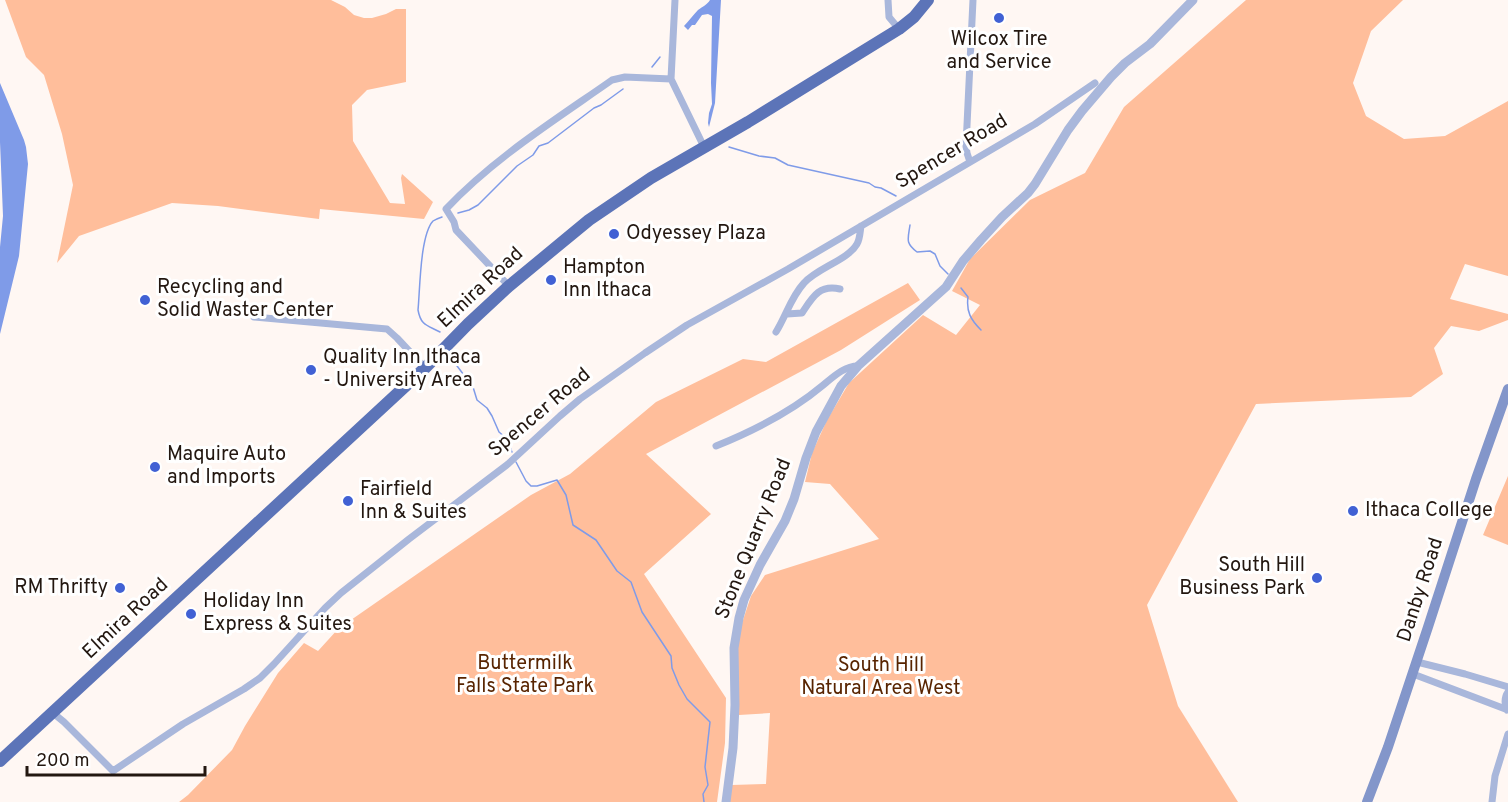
<svg xmlns="http://www.w3.org/2000/svg" width="1508" height="802" viewBox="0 0 1508 802" font-family="Overpass,sans-serif">
	<style>
		.green { fill: #ffbe9b }
		.water { fill: #7f9be8 }
		.lines { fill: none; stroke-linecap: round; stroke-linejoin: round }
		.stream { stroke: #7f9be8; stroke-width: 1.5 }
		.minor { stroke: #a9b7db; stroke-width: 7 }
		.tertiary { stroke: #a9b7db; stroke-width: 9 }
		.secondary { stroke: #8396ca; stroke-width: 10 }
		.trunk { stroke: #5c74b8; stroke-width: 12 }
		.poi-dot { fill: #4161d4; stroke: #fff; stroke-width: 2 }
		.labels { text-anchor: middle; dominant-baseline: central; stroke-width: 6; stroke-linejoin: round; paint-order: stroke }
		.poi-label { font-size: 20px; fill: #231710; stroke: #fff; text-anchor: start }
		.street-label { font-size: 20px; fill: #231710; stroke: #fff }
		.park-label { font-size: 20px; fill: #582400; stroke: #fff }
	</style>
	<rect width="100%" height="100%" fill="#fff7f3"/>
	<path class="green" d="M5,0H331L345,7L354,15L364,18H372L386,14L396,9H406V82L367,90L352,105L353,141L390,203L405,204L401,178L402,174L433,202L424,219L320,209L319,219L218,206L172,203L79,236L57,263L73,185L62,134L44,75L26,57Z
		M1246,0H1403L1371,31L1353,83L1366,116L1404,139L1445,136L1508,101V276L1465,264L1450,299L1508,314V320L1479,331L1451,326L1434,348L1443,374L1411,397L1256,404L1147,605L1178,706L1238,802H729L732,785L766,784L770,713L739,715L737,638L751,596L765,575L879,539L830,484L805,482L812,453L827,420L849,383L923,315L956,335L980,305L952,291L970,259L1030,200L1085,173L1124,107Z
		M908,283L920,300L841,350L646,454L711,514L644,574L726,698L725,743L717,802H179L188,795L232,750L245,726L278,673L304,643L318,651L338,629L531,495L570,474L656,402L743,359L766,362Z
		M1508,476V545L1483,535Z"/>
	<path class="water" d="M710,0H721L715,103L709,127L708,123L709,113L712,104L711,83L712,16L708,14L702,15L695,25H692L688,30L684,26C689,21 693,15 698,10C703,6 707,5 710,0Z
		M0,83L24,140L26,147L28,164L19,256L0,334V247L3,216L0,142Z"/>
	<g class="lines">
		<path class="stream" d="M652,67L660,57
			M729,147L759,156L775,158L788,165L869,183L875,187L881,188L896,196
			M458,213L469,210L478,205L517,166L533,155L539,146L548,143L594,108L601,105L623,89
			M910,225C908,239 905,243 917,252L930,251L935,254L940,266L948,274
			M961,288L968,297C966,312 971,320 981,330
			M440,332C427,325 421,326 418,310C420,290 420,235 433,221C436,219 439,218 442,217
			M451,358L473,387L477,400L487,408L492,416L499,432L506,438L512,452
			M516,462L526,481L531,486H537L557,480L566,495L573,525L596,540L617,571L631,582L642,612L671,656L672,668L679,685L687,699L710,722L705,767L708,785L703,794L704,802"/>
		<path class="minor" d="M675,0L671,79L704,147
			M888,0L889,17L899,29
			M970,162L967,153L966,146L973,0
			M509,286L456,230L454,222L446,209C494,158 555,120 612,80L625,77L671,79
			M787,314L802,313C812,298 819,284 840,289
			M254,317L387,329L397,338L425,368
			M776,332C786,316 791,297 804,283C817,268 848,260 857,244C860,239 860,232 861,226
			M716,446C753,431 791,412 822,386C833,377 844,366 858,366
			M1417,662L1465,674L1508,687
			M1413,674L1508,710
			M1507,710C1504,703 1504,698 1508,692
			M53,713L64,722L113,771L183,724L244,689L260,678L274,664L325,608L341,593L409,539L508,464L560,416L580,399L645,353L687,325L788,269L1035,124L1095,83
			M1492,802L1495,776L1508,734"/>
		<path class="tertiary" d="M726,802L733,748L735,705L734,648L739,618L744,600L760,565L785,521L794,499L806,458L816,432L841,386L858,366L946,287L963,261L981,240L1002,217L1028,193L1035,184L1068,130L1082,111L1111,77L1125,63L1150,44L1193,0"/>
		<path class="secondary" d="M1367,802L1388,747L1428,627L1476,479L1508,389"/>
		<path class="trunk" d="M0,761L425,368L468,324L509,286L589,220L651,178L748,122L899,29L914,17L928,0"/>
	</g>
	<g class="poi-dot">
		<circle cx="999" cy="18" r="6"/>
		<circle cx="614" cy="234" r="6"/>
		<circle cx="551" cy="280" r="6"/>
		<circle cx="145" cy="300" r="6"/>
		<circle cx="311" cy="370" r="6"/>
		<circle cx="155" cy="467" r="6"/>
		<circle cx="348" cy="501" r="6"/>
		<circle cx="1353" cy="511" r="6"/>
		<circle cx="1317" cy="578" r="6"/>
		<circle cx="120" cy="588" r="6"/>
		<circle cx="191" cy="614" r="6"/>
	</g>
	<g class="labels">
		<g class="poi-label">
			<text x="999" y="40" text-anchor="middle">Wilcox Tire<tspan x="999" dy="23">and Service</tspan></text>
			<text x="626" y="234">Odyessey Plaza</text>
			<text x="563" y="268">Hampton<tspan x="563" dy="23">Inn Ithaca</tspan></text>
			<text x="157" y="288">Recycling and<tspan x="157" dy="23">Solid Waster Center</tspan></text>
			<text x="323" y="358">Quality Inn Ithaca<tspan x="323" dy="23">- University Area</tspan></text>
			<text x="167" y="455">Maquire Auto<tspan x="167" dy="23">and Imports</tspan></text>
			<text x="360" y="490">Fairfield<tspan x="360" dy="23">Inn &amp; Suites</tspan></text>
			<text x="1365" y="511">Ithaca College</text>
			<text x="1305" y="566" text-anchor="end">South Hill<tspan x="1305" dy="23">Business Park</tspan></text>
			<text x="108" y="588" text-anchor="end">RM Thrifty</text>
			<text x="203" y="602">Holiday Inn<tspan x="203" dy="23">Express &amp; Suites</tspan></text>
		</g>
		<g class="street-label">
			<text transform="translate(952 152) rotate(-31)">Spencer Road</text>
			<text transform="translate(481 288) rotate(-43)">Elmira Road</text>
			<text transform="translate(540 413) rotate(-40)">Spencer Road</text>
			<text transform="translate(754 539) rotate(-68)">Stone Quarry Road</text>
			<text transform="translate(1421 590) rotate(-72)">Danby Road</text>
			<text transform="translate(126 619) rotate(-43)">Elmira Road</text>
		</g>
		<g class="park-label">
			<text x="525" y="664">Buttermilk<tspan x="525" dy="23">Falls State Park</tspan></text>
			<text x="881" y="666">South Hill<tspan x="881" dy="23">Natural Area West</tspan></text>
		</g>
	</g>
	<path d="M27 766v9h178v-9" fill="none" stroke="#231710" stroke-width="3"/>
	<text x="36" y="766" font-size="18" fill="#231710" stroke="#ffffff" stroke-width="4.5" paint-order="stroke">200 m</text>
</svg>
